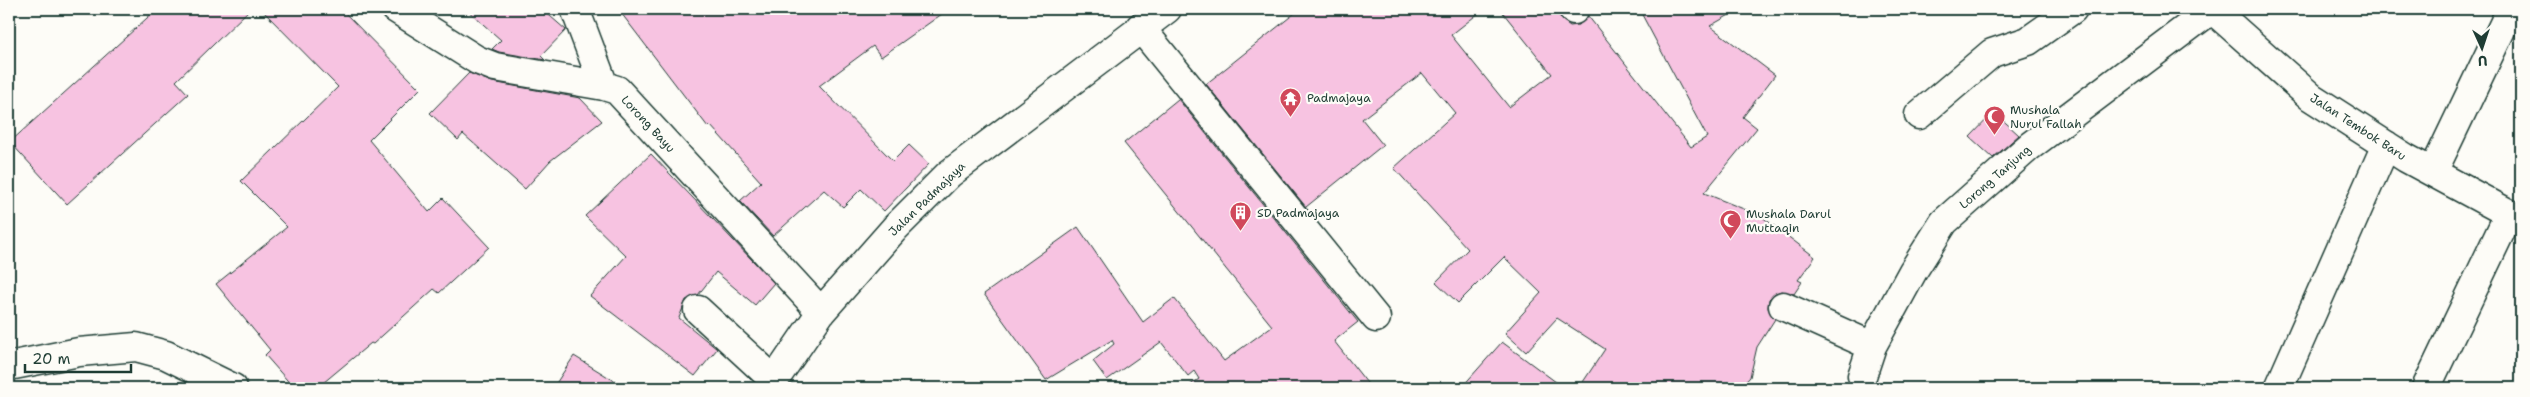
<svg xmlns="http://www.w3.org/2000/svg" width="2530" height="397" viewBox="0 0 2530 397" font-family="'Shantell Sans',sans-serif">
	<style>
		.building { fill: #f7c3e1; stroke: #1f3d34 }
		.lines { fill: none; stroke-linecap: round; stroke-linejoin: round }
		.street-casing { stroke: #1f3d34; stroke-width: 31 }
		.street { stroke: #fdfcf7; stroke-width: 28 }
		.labels { text-anchor: middle; dominant-baseline: central; stroke-width: 4.5; stroke-linejoin: round; paint-order: stroke }
		.poi-label { font-size: 12px; fill: #1f3d34; stroke: #fdfcf7; text-anchor: start }
		.street-label { font-size: 12px; fill: #1f3d34; stroke: #fdfcf7 }
	</style>
	<rect width="100%" height="100%" fill="#fdfcf7"/>
	<filter id="ink" filterUnits="userSpaceOnUse"><feTurbulence type="fractalNoise" baseFrequency=".02" numOctaves="2"/><feDisplacementMap in="SourceGraphic" scale="10" xChannelSelector="R" yChannelSelector="G"/><feConvolveMatrix kernelMatrix="1 2 1 2 8 2 1 2 1" color-interpolation-filters="sRGB"/></filter>
	<g filter="url(#ink)">
		<path class="building" d="M157,9H250L176,81L188,94L67,204L10,142Z
			M261,9H341L420,89L369,140L429,212L443,198L489,247L439,293L434,289L373,344L371,343L317,388H294L265,355L270,350L216,284L287,227L241,181L338,87Z
			M466,9H542L566,30L541,56L545,60L499,52L492,49L501,40Z
			M618,9H949L881,57L873,46L819,86L893,161L909,145L929,164L884,211L861,189L843,207L824,190L773,236L740,201L761,182L710,125L708,127Z
			M1300,9H1484L1451,35L1509,107L1552,74L1500,9H1556L1562,20L1570,26L1578,25L1588,16L1691,147L1707,137L1639,9H1740L1710,26L1775,75L1743,117L1757,128L1704,193L1761,216L1815,257L1798,280L1802,282L1794,294L1781,291L1774,294L1769,299L1768,308L1775,319L1757,347L1750,377L1740,388H1579L1605,349L1557,318L1526,352L1505,333L1541,293L1504,257L1458,303L1436,282L1468,249L1394,168L1455,113L1422,73L1362,119L1383,145L1306,207L1206,84Z
			M469,73L492,82L580,98L602,121L550,161L525,189L463,134L458,140L430,113Z
			M1178,99L1358,322L1334,341L1371,388H1186L1199,379L1194,371L1188,376L1161,342L1107,380L1093,361L1114,344L1112,340L1046,380L984,294L1078,227L1143,322L1174,298L1224,361L1272,326L1124,143Z
			M1994,112L2019,135L1993,158L1970,137Z
			M651,154L774,283L755,305L716,272L698,295L686,300L679,318L717,349L695,376L590,296L626,256L585,216Z
			M1502,342L1564,388H1461Z
			M574,356L626,388H553Z"/>
		<g class="lines">
			<defs>
				<path id="street" d="M396,9L477,60L495,67L604,86L617,90L821,312
					M575,9L604,86
					M1573,9L1574,10
					M2212,9L2311,97L2406,158L2521,220
					M1140,27L1376,318
					M1919,115L1992,53L2028,41L2073,9
					M2433,172L2511,9
					M1783,306L1872,346
					M698,310L774,380
					M9,366L79,352L136,347L166,355L233,388
					M1862,376L1872,346L1913,271L1944,222L2030,146L2212,9
					M769,388L821,312L896,227L949,174L1167,9
					M2279,388L2386,145
					M2426,388L2509,214"/>
			</defs>
			<use href="#street" class="street-casing"/>
			<use href="#street" class="street"/>
		</g>
	</g>
	<defs>
		<symbol id="temple-pin" viewBox="-11 -11 22 30"><path d="M0 17L-7.5 6A9.5 9.5 0 1 1 7.5 6Z" fill="#d1495b" stroke="#fdfcf7"/><path d="M0-6L5-2H3V0L6.5 2.5H4V6H1.5V3h-3V6H-4V2.5H-6.5L-3 0V-2H-5Z" fill="#fff"/></symbol>
		<symbol id="mosque-pin" viewBox="-11 -11 22 30"><path d="M0 17L-7.5 6A9.5 9.5 0 1 1 7.5 6Z" fill="#d1495b" stroke="#fdfcf7"/><path d="M3.5-4.9A6 6 0 1 0 3.5 4.9A5 5 0 1 1 3.5-4.9Z" fill="#fff"/></symbol>
		<symbol id="building-pin" viewBox="-11 -11 22 30"><path d="M0 17L-7.5 6A9.5 9.5 0 1 1 7.5 6Z" fill="#d1495b" stroke="#fdfcf7"/><path d="M-4-6H4V6H1V3H-1V6H-4ZM-2.5-4.3h1.7v1.8h-1.7ZM.8-4.3h1.7v1.8H.8ZM-2.5-1h1.7V.8h-1.7ZM.8-1h1.7V.8H.8Z" fill="#fff"/></symbol>
	</defs>
	<g fill-rule="evenodd">
		<use href="#temple-pin" x="1278" y="86" width="25" height="34"/>
		<use href="#mosque-pin" x="1982" y="104" width="25" height="34"/>
		<use href="#building-pin" x="1228" y="200" width="25" height="34"/>
		<use href="#mosque-pin" x="1718" y="208" width="25" height="34"/>
	</g>
	<g class="labels">
		<g class="poi-label">
			<text x="1307" y="98">Padmajaya</text>
			<text x="2010" y="110">Mushala<tspan x="2010" dy="14">Nurul Fallah</tspan></text>
			<text x="1257" y="213">SD Padmajaya</text>
			<text x="1746" y="214">Mushala Darul<tspan x="1746" dy="14">Muttaqin</tspan></text>
		</g>
		<g class="street-label">
			<text transform="translate(648 124) rotate(47)">Lorong Bayu</text>
			<text transform="translate(2358 127) rotate(33)">Jalan Tembok Baru</text>
			<text transform="translate(1995 177) rotate(-41)">Lorong Tanjung</text>
			<text transform="translate(927 199) rotate(-44)">Jalan Padmajaya</text>
		</g>
	</g>
	<rect width="2530" height="397" fill="none" stroke="#fdfcf7" stroke-width="30"/>
	<rect x="15" y="15" width="2500" height="367" fill="none" stroke="#1f3d34" stroke-width="2" filter="url(#ink)"/>
	<g transform="translate(2482 48) rotate(177)" stroke="#fdfcf7" stroke-width="4" paint-order="stroke">
	<path d="M0-4L9 19L0 12L-9 19Z" fill="#1f3d34"/>
	<text y="-8" font-size="14" font-weight="bold" text-anchor="middle" fill="#1f3d34">U</text>
	</g>
	<path d="M25 364v8h106v-8" fill="none" stroke="#1f3d34" stroke-width="2.5"/>
	<text x="32" y="364" font-size="15" fill="#1f3d34" stroke="#fdfcf7" stroke-width="4" paint-order="stroke">20 m</text>
</svg>
